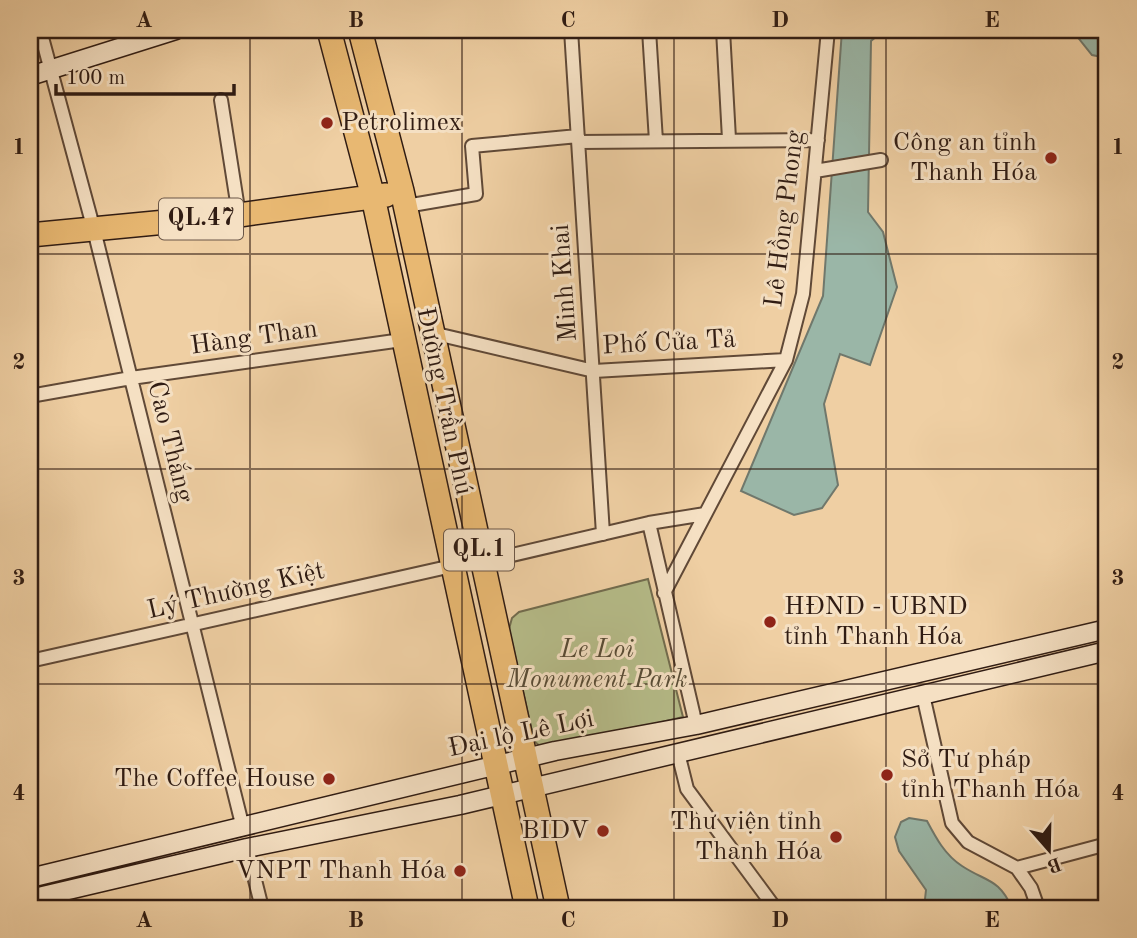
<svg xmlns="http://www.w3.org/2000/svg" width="1137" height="938" viewBox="0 0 1137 938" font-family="'Old Standard TT',serif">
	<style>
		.green { fill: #b5bb88; stroke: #726c4e; stroke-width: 2 }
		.water { fill: #9ab6a7; stroke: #70786c; stroke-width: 2 }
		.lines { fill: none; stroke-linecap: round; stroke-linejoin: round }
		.street-casing { stroke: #604937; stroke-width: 16 }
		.secondary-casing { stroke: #301c13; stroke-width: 21 }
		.highway-casing { stroke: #301c13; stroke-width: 26 }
		.street { stroke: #f5e0c3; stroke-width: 12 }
		.secondary { stroke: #f5e0c3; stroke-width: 18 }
		.highway { stroke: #e8b872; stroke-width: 23 }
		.grid { fill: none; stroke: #301c13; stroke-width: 2; stroke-opacity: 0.55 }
		.poi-dot { fill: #8f2418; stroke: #f5e0c3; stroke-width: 2.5 }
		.labels { text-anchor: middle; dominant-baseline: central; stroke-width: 6; stroke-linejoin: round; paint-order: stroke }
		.shield { fill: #f5e0c3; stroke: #6b5748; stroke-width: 2 }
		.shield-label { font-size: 24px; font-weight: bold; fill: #301c13 }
		.poi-label { font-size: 26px; fill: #301c13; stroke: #f5e0c3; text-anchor: end }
		.street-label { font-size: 26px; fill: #301c13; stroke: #f5e0c3 }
		.park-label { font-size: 26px; font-style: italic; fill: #584c36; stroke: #f5e0c3 }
		.neatline { fill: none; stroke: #301c13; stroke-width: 2.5 }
		.grid-label { font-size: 23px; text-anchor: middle; font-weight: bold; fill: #301c13 }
	</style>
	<rect width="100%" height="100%" fill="#efcfa3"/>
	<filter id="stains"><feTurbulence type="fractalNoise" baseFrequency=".00286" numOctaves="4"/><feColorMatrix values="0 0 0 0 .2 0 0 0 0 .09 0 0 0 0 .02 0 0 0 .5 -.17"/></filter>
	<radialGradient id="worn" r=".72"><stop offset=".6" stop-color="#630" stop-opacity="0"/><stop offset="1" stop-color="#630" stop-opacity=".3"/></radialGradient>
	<path class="green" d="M648,579L683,717L552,748L541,747L534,741L509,629L512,618L519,612Z"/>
	<path class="water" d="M842,30H908L882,32L871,41L868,212L883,232L897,287L870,365L840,354L824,404L838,485L822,508L794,515L741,491L823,296Z
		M1072,30H1107V58L1092,55Z
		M909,818L927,821C936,838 945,855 962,866C986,882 999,878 1012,908H920L925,899L926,890L899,851L895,837L901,822Z"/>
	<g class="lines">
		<defs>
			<path id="street" d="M40,30L94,230L243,828
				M571,30L603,534
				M649,30L656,141
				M723,30L729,139
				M221,100L239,215
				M579,142L818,140
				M815,171L881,160
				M406,206L476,194L472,146L578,136
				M432,333L594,371L786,360
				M30,396L131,378L402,340
				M649,523L696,725
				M482,562L649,523L705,514
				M664,593L786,360L803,294L828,30
				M30,661L452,566
				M923,695L952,823L968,842L1017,868L1031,888L1038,908
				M678,753L687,789L775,908
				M247,848L262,908
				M1017,868L1107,844"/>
			<path id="secondary" d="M30,76L176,30
				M30,878L555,751L696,725L1107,629
				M30,899L247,848L460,805L1107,651"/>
			<path id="highway" d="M329,30L373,197L527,908
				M360,30L402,191L558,908
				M30,235L239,215L386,195"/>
		</defs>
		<use href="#street" class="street-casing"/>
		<use href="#secondary" class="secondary-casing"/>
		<use href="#highway" class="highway-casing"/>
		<use href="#street" class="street"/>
		<use href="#secondary" class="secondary"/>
		<use href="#highway" class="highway"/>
	</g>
	<path class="grid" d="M250,30V908M462,30V908M674,30V908M886,30V908M30,254H1107M30,469H1107M30,684H1107"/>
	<g class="poi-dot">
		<circle cx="327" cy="123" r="7"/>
		<circle cx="1051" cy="158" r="7"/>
		<circle cx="770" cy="622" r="7"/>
		<circle cx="887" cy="775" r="7"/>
		<circle cx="329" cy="779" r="7"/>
		<circle cx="603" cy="831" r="7"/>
		<circle cx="836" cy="837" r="7"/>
		<circle cx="460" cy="871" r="7"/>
	</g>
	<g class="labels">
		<g class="shield">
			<rect x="159" y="198.5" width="84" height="41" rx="5"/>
			<rect x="444" y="529.5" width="70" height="41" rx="5"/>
		</g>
		<g class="shield-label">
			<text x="201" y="219">QL.47</text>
			<text x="479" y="550">QL.1</text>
		</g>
		<g class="poi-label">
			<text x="341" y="123" text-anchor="start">Petrolimex</text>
			<text x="1037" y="143">Công an tỉnh<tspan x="1037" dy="30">Thanh Hóa</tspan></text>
			<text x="784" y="607" text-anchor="start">HĐND - UBND<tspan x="784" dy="30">tỉnh Thanh Hóa</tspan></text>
			<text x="901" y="760" text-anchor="start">Sở Tư pháp<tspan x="901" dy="30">tỉnh Thanh Hóa</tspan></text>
			<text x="315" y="779">The Coffee House</text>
			<text x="822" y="822">Thư viện tỉnh<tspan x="822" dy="30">Thanh Hóa</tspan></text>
			<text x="589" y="831">BIDV</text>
			<text x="446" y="871">VNPT Thanh Hóa</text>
		</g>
		<g class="street-label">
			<text transform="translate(785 219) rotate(-83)">Lê Hồng Phong</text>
			<text transform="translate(565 283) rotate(-94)">Minh Khai</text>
			<text transform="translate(254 338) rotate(-8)">Hàng Than</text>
			<text transform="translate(669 343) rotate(-3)">Phố Cửa Tả</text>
			<text transform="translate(444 401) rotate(78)">Đường Trần Phú</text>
			<text transform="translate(170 442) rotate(76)">Cao Thắng</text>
			<text transform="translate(236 591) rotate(-13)">Lý Thường Kiệt</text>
			<text transform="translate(521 734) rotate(-12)">Đại lộ Lê Lợi</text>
		</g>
		<g class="park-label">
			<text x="597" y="650">Le Loi<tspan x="597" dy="30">Monument Park</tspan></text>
		</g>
	</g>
	<rect width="1137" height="938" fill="none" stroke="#efcfa3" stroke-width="77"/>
	<g transform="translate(1049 850) rotate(160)" stroke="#f5e0c3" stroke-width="5" paint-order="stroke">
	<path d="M0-5L12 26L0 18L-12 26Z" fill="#301c13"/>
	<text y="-10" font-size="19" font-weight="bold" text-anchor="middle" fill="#301c13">B</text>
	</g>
	<path d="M56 84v10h178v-10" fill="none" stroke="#301c13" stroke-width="3.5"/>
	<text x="66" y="84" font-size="21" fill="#301c13" stroke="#f5e0c3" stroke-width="5" paint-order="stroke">100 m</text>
	<rect x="38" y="38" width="1060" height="862" class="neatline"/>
	<g class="grid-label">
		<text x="144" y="27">A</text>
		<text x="356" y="27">B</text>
		<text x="568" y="27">C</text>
		<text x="780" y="27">D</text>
		<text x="992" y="27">E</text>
		<text x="19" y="154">1</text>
		<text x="1118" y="154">1</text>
		<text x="19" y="369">2</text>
		<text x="1118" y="369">2</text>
		<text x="19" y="585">3</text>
		<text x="1118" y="585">3</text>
		<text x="19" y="800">4</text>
		<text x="1118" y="800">4</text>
		<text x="144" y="927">A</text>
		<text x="356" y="927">B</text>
		<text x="568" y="927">C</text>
		<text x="780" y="927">D</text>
		<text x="992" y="927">E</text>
	</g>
	<rect width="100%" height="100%" filter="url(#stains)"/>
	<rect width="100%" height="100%" fill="url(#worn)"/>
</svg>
